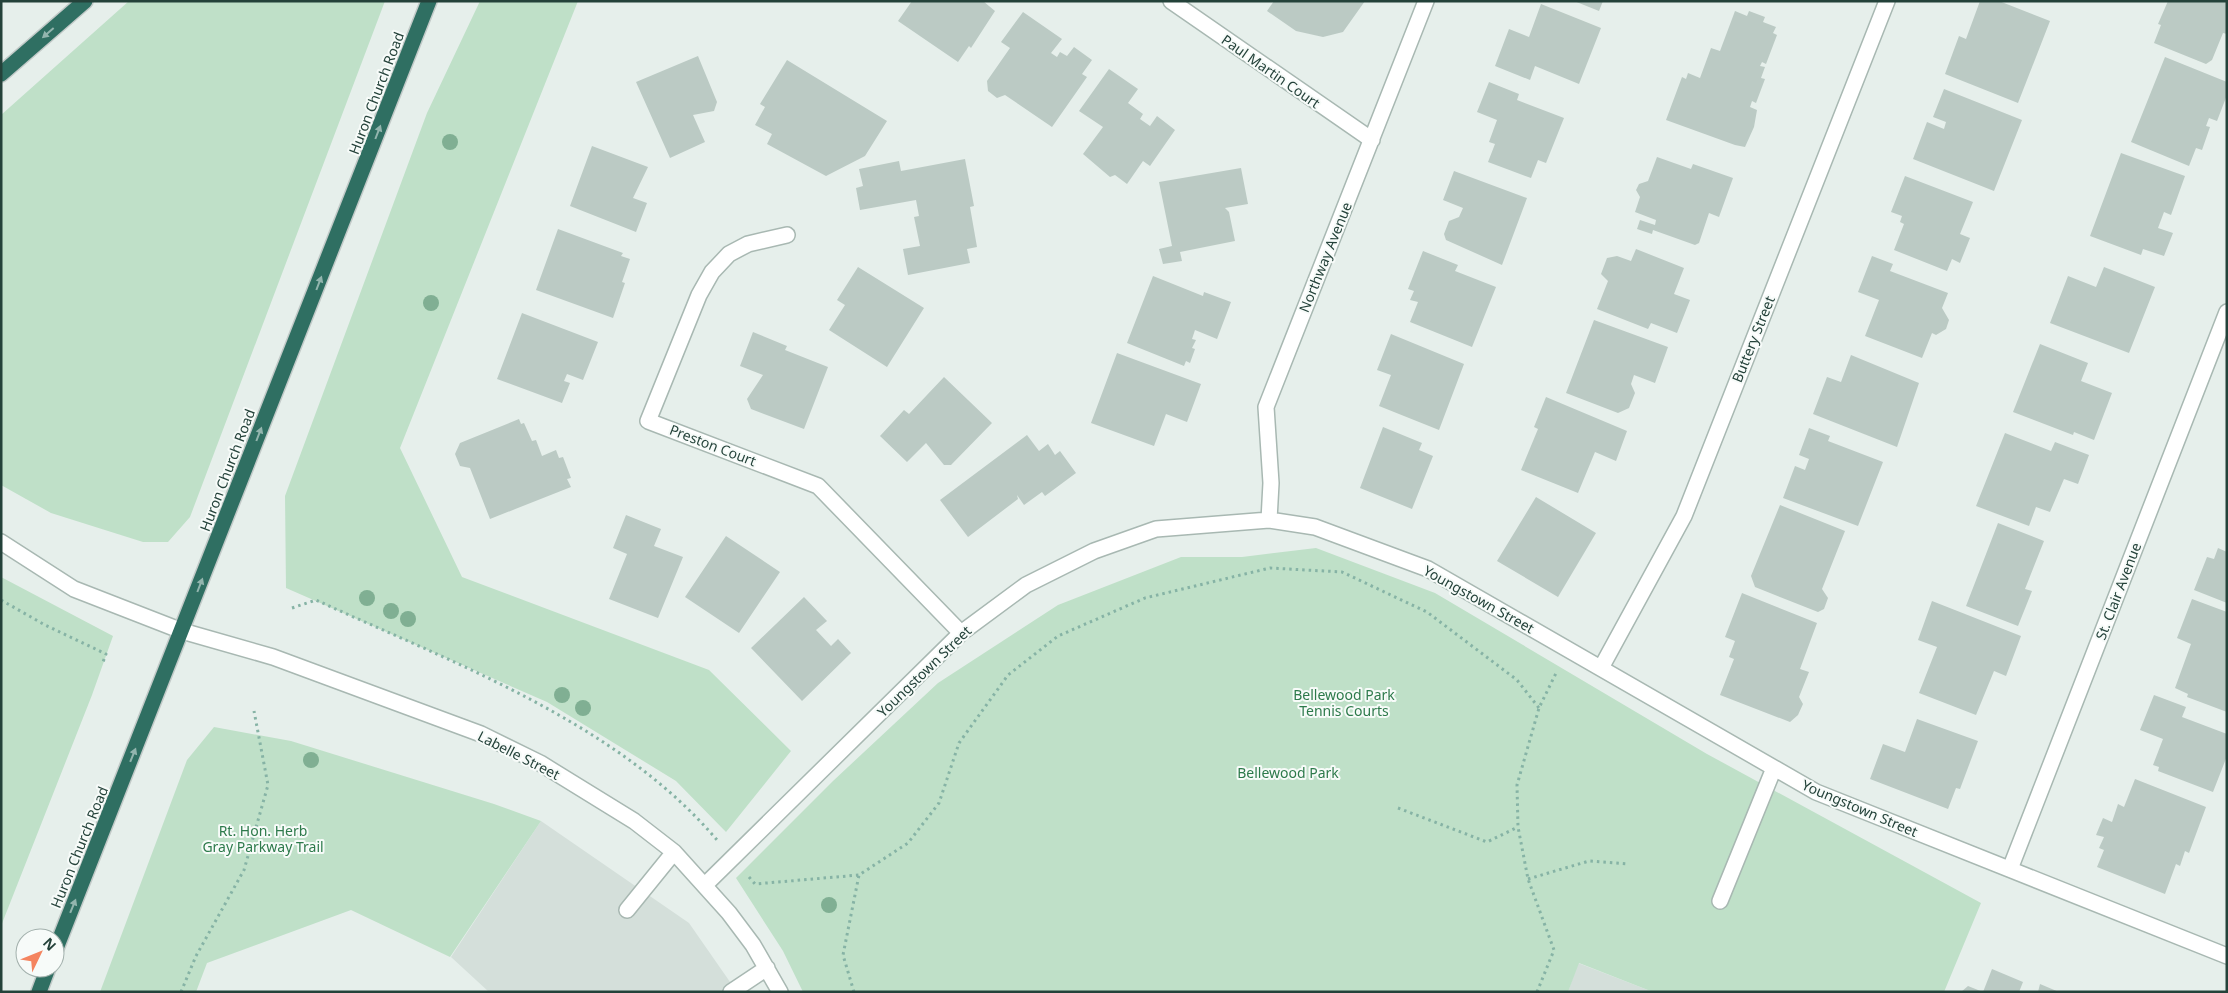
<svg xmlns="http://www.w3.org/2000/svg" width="2228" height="993" viewBox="0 0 2228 993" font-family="'Noto Sans',sans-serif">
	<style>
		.built { fill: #d4dfda }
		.green { fill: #bfe0c8 }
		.building { fill: #bbcac4 }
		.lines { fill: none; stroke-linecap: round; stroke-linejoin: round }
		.minor-casing { stroke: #a8b8b2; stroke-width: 18 }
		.highway-casing { stroke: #c2cac8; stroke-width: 18 }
		.path { stroke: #86b3a5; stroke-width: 3; stroke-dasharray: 2.5 4; stroke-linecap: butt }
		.minor { stroke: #fff; stroke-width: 15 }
		.highway { stroke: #2f6f62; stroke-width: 15 }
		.tree { fill: #80af93 }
		.oneway { fill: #93b5ae }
		.labels { text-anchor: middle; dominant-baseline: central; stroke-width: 4; stroke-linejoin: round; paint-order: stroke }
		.street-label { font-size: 14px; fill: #24423a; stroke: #f7fbf9 }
		.park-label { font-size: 14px; fill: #2d7a4b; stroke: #f7fbf9 }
	</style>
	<rect width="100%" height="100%" fill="#e6efeb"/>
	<path class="built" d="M541,821L689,923L737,992H489L451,957Z
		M1578,963L1653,992H1568Z"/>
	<path class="green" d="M129,1H385L190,517L168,542H143L51,513L1,485V115Z
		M480,1H578L400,448L462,577L709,670L791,751L726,832L676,781L547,702L286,588L285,496L427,113Z
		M1316,548L1435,593L1707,754L1981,903L1944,992H1653L1579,963L1568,992H803L783,951L736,878L833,781L938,683L1058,605L1181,557H1242Z
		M1,577L113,636L92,695L1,926Z
		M214,727L291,741L494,804L541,821L450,957L351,910L207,963L196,992H100L187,760Z"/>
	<path class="building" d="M912,1H983L995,11L971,48L969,46L958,62L898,21Z
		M1274,1H1365L1343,32L1323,37L1296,31L1267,11Z
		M1574,1H1603L1599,11Z
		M1980,1H1999L2050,21L2018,103L1945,74L1959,36L1966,39Z
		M2168,1H2227V34L2223,33L2212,60L2206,64L2154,43L2161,25L2158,24Z
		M1541,4L1601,28L1579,84L1535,66L1530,80L1495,66L1509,29L1529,37Z
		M1735,11L1747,16L1749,11L1765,17L1763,22L1776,27L1773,33L1777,35L1766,64L1762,62L1760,66L1765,67L1761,78L1765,79L1756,103L1752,101L1750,107L1757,110L1754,127L1745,147L1735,145L1666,120L1682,77L1686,79L1688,73L1700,78L1711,48L1720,51Z
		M1023,12L1062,39L1051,53L1057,57L1060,52L1067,56L1074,47L1092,60L1082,74L1087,77L1052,127L1005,95L997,98L988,91L987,81L1010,48L1001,42Z
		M698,56L717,102L714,111L693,115L705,142L670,158L636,82Z
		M2165,57L2227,82V95L2217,121L2209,118L2206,126L2210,127L2202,150L2196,148L2189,166L2131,142Z
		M787,60L887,121L865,156L826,176L767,144L772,134L755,125L765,107L760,104Z
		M1109,69L1138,89L1128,103L1143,114L1140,119L1150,126L1157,116L1175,130L1150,166L1143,161L1127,184L1115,175L1110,177L1083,154L1103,127L1079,111Z
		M1489,82L1519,94L1517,100L1564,118L1546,163L1538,160L1531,178L1488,162L1495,144L1489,142L1497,120L1477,112Z
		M1944,89L2022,120L1994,191L1913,159L1927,122L1944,129L1946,122L1933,117Z
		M592,146L648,167L633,198L647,203L636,232L570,206Z
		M2121,153L2185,176L2171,215L2164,212L2158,228L2173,233L2164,256L2143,249L2141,255L2090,236Z
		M1657,157L1691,169L1693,164L1733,178L1719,217L1709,213L1699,243L1695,245L1653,230L1652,234L1637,229L1640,220L1655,225L1656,220L1635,212L1640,197L1636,190L1639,184L1648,181Z
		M965,159L974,206L970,207L977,247L967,249L970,263L908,275L903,249L920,246L914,217L919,216L916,200L860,210L856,188L863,186L859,169L899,161L901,171Z
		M1241,168L1248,204L1225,208L1229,212L1235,241L1180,252L1182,261L1163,264L1159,249L1172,246L1159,182Z
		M1454,171L1527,198L1502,265L1446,240L1444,234L1449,221L1459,217L1463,208L1443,200Z
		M1905,176L1973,202L1960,234L1970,238L1960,263L1952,259L1947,271L1894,250L1904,224L1900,222L1902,216L1891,212Z
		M558,229L623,253L621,256L630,259L622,282L625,283L613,318L536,290Z
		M1636,249L1684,268L1674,294L1690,300L1677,333L1651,323L1648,329L1597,309L1608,281L1601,274L1607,258L1617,256L1631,261Z
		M1423,251L1458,265L1455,271L1496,287L1472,347L1410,322L1418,302L1410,300L1414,291L1408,289Z
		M1872,256L1893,264L1890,271L1948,293L1942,308L1949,320L1946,329L1936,335L1932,333L1922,358L1865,336L1879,300L1858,292Z
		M858,267L924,308L887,367L829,330L845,305L837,300Z
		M2104,267L2155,287L2129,353L2050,323L2068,276L2096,287Z
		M1153,276L1203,296L1204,292L1231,302L1217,339L1195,330L1192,339L1196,340L1192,348L1195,349L1190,363L1186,361L1184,366L1127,343Z
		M522,313L598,342L583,380L567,374L564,381L570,383L562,403L497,379Z
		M1594,320L1668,347L1655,383L1634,375L1631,384L1635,393L1629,408L1618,413L1566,393Z
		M753,332L787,346L785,350L828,367L804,429L751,409L747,399L763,375L740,366Z
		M1391,334L1464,364L1439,430L1379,406L1391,375L1377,370Z
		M2040,344L2088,363L2081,381L2112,393L2094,440L2074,432L2073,435L2013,412Z
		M1117,353L1201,384L1187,422L1166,414L1154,446L1091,423Z
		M1851,355L1919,383L1897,447L1813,414L1827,377L1841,382Z
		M944,377L992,423L951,465H944L926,443L907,462L880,436L904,410L909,414Z
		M1546,397L1627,431L1616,461L1595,452L1578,493L1521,470L1538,429L1534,427Z
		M519,419L521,424L524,423L532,441L536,440L542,456L556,450L559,458L563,457L571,478L567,479L571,487L490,519L470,468L460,466L455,454L460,443Z
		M1383,427L1422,443L1419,450L1433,456L1412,509L1360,488Z
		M1809,428L1830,436L1828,441L1883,462L1858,526L1783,498L1795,466L1805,470L1809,459L1799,455Z
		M2005,433L2051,451L2055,442L2089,455L2078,484L2064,479L2050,512L2036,507L2029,526L1976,506Z
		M1027,435L1039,451L1048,444L1055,455L1060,451L1076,473L1045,496L1042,492L1024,505L1017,495L1018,499L968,537L940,500Z
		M1536,497L1596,533L1558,597L1497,561Z
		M1780,505L1845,531L1822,589L1828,598L1824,609L1818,612L1755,587L1751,576Z
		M626,515L661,529L654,546L683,557L658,618L609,599L627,554L613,548Z
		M1998,523L2044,541L2025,589L2032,591L2018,626L1966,606Z
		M726,536L780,572L739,633L685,597Z
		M2218,548L2227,552V603L2194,590L2207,557L2214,559Z
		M1742,593L1817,623L1800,669L1809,672L1799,697L1803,704L1798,715L1790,722L1720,695L1734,659L1729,657L1735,641L1725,637Z
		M804,597L827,621L816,630L831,646L838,639L851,653L802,701L751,648Z
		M2192,599L2227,612V712L2187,697L2188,694L2175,688L2191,644L2177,638Z
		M1932,601L2021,636L2006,676L1994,671L1976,715L1919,693L1937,647L1918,640Z
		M2154,695L2186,707L2182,717L2227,734V756L2213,792L2158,771L2159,767L2153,765L2163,739L2140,730Z
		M1917,719L1978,741L1960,789L1956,788L1948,809L1870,779L1883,744L1905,752Z
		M2135,779L2206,807L2189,853L2185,851L2180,866L2176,864L2165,894L2097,867L2104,850L2099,848L2104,837L2096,835L2103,818L2112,822L2118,804L2124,807Z
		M1992,969L2023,982L2019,992H1983Z
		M2040,984L2059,992H2038Z
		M1968,986L1983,992H1961Z"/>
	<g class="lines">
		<defs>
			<path id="minor" d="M1171,1L1372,140
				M787,235L748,244L729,254L712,272L699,295L648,421L818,486L961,633
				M1269,520L1271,483L1266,407L1426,1
				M1,542L74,589L182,631L273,657L481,734L540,763L634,821L674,852L729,913L753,945L780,992
				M1601,668L1684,516L1887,1
				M2010,869L2227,312
				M705,885L961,633L1026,585L1094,551L1156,529L1269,520L1315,527L1428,569L1816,792L2227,956
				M1720,901L1774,768
				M627,910L674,852
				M731,992L767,968"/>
			<path id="highway" d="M1,74L85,1
				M55,951L429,1
				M39,992L48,968"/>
		</defs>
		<use href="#minor" class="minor-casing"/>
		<use href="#highway" class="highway-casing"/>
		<path class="path" d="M1,600L45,625L106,654L103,662
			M292,608L316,600C453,663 617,722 717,840
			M1398,808L1487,842L1518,827
			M749,877L755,884L859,875
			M1528,879L1589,861L1628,864
			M181,992L196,956L244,870L268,785L254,711
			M854,992L843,955L859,875L908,843L939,803L959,743L1008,675L1058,636L1145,598L1270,568L1342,572L1427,612L1517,680L1539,708
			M1537,992L1554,950L1528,879L1518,827L1517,785L1539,708L1557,671"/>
		<use href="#minor" class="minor"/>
		<use href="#highway" class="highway"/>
	</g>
	<g class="tree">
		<circle cx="450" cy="142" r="8"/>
		<circle cx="431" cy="303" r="8"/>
		<circle cx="367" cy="598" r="8"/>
		<circle cx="391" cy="611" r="8"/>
		<circle cx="408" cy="619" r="8"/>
		<circle cx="562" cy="695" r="8"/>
		<circle cx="583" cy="708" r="8"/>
		<circle cx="311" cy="760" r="8"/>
		<circle cx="829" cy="905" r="8"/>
	</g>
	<defs><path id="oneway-solid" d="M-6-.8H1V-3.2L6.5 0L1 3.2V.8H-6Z" transform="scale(1.25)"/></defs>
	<g class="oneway">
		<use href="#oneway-solid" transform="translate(48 33) rotate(139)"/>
		<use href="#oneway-solid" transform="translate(378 132) rotate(-69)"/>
		<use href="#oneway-solid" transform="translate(319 283) rotate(-69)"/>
		<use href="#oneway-solid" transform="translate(259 434) rotate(-69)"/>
		<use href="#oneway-solid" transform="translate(200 585) rotate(-69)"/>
		<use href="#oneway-solid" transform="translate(133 755) rotate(-68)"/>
		<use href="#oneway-solid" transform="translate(73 906) rotate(-68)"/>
	</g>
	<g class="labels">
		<g class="street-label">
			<text transform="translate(1271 71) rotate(35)">Paul Martin Court</text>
			<text transform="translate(376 93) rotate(-69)">Huron Church Road</text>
			<text transform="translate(1325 257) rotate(-68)">Northway Avenue</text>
			<text transform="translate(1753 339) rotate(-68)">Buttery Street</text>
			<text transform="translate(713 445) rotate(21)">Preston Court</text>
			<text transform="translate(227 470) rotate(-69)">Huron Church Road</text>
			<text transform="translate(2118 591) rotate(-69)">St. Clair Avenue</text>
			<text transform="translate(1479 599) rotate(29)">Youngstown Street</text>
			<text transform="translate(924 671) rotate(-44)">Youngstown Street</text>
			<text transform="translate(519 755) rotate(27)">Labelle Street</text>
			<text transform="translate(1860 808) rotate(23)">Youngstown Street</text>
			<text transform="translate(79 847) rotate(-68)">Huron Church Road</text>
		</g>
		<g class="park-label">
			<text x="1344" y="694">Bellewood Park<tspan x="1344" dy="16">Tennis Courts</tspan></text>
			<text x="1288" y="772">Bellewood Park</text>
			<text x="263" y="830">Rt. Hon. Herb<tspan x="263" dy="16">Gray Parkway Trail</tspan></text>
		</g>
	</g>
	<rect width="2228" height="993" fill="none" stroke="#24423a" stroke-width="5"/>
	<g transform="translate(40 953) rotate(47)"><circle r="24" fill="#f7fbf9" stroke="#a3b1ad"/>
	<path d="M0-4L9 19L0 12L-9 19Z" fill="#f4845f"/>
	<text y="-8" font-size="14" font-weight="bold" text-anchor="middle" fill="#24423a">N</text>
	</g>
</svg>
